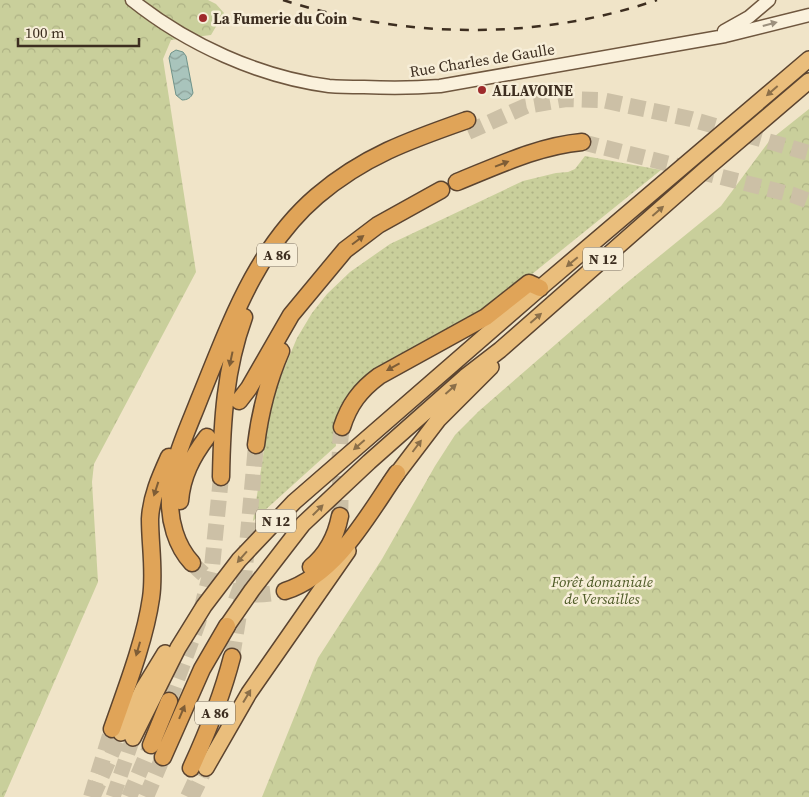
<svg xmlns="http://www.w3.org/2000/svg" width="809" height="797" viewBox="0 0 809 797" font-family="'Source Serif 4',serif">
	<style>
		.grass { fill: url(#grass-dots) }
		.forest { fill: url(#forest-crowns) }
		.water { fill: url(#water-waves); stroke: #6f938a }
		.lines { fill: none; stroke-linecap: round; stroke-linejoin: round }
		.trunk-tunnel { stroke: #ccc0a6; stroke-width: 15; stroke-dasharray: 15 8; stroke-linecap: butt }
		.motorway-tunnel { stroke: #ccc0a6; stroke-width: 16; stroke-dasharray: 16 8; stroke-linecap: butt }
		.secondary-casing { stroke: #6f573f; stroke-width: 15 }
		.trunk-casing { stroke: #5b4430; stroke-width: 18 }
		.motorway-casing { stroke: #5b4430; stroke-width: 19 }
		.secondary { stroke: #faf1dc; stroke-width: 12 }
		.trunk { stroke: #eabe7c; stroke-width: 15 }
		.motorway { stroke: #e0a458; stroke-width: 16 }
		.rail { stroke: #3d2e20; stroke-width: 2.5; stroke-dasharray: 9 9; stroke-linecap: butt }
		.oneway { fill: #9c907e }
		.oneway2 { fill: #8b6f49 }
		.oneway3 { fill: #7e5d36 }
		.poi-dot { fill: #9e2a2b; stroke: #f7eed8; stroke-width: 2 }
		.labels { text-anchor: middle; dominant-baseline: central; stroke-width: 5; stroke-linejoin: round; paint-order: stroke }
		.shield { fill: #f7eed8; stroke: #756857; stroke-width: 1 }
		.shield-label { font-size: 14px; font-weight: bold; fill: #3d2e20 }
		.poi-label { font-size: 15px; font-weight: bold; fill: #3d2e20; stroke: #f7eed8; text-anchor: start }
		.street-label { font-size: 15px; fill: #3d2e20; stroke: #f7eed8 }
		.park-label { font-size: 15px; font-style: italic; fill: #4d5a26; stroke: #f7eed8 }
	</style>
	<defs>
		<pattern id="grass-dots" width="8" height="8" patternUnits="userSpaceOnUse" patternTransform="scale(1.25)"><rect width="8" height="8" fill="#c9cf9b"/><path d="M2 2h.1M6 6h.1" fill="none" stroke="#aeb285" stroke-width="1.8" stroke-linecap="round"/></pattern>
		<pattern id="forest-crowns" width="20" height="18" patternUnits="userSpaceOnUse" patternTransform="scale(1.25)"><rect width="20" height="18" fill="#c9cf9b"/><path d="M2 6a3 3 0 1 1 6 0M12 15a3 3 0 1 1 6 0" fill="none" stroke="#aeb285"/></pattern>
		<pattern id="water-waves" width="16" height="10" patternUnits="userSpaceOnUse" patternTransform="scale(1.25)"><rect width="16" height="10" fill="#a9c4bc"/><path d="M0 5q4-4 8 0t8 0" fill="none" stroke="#8ba098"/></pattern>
	</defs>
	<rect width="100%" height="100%" fill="#f0e4c8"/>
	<path class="grass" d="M585,156L661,170L506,295L447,332L339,418L335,432L336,446L253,521L269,418L276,388L297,338L312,313L327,294L350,272L390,244L523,181L556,173L568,172L575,169Z"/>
	<path class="forest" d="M0,0H208L216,4L224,13L211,35L171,40L163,59L196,272L94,464L92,482L98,582L4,797H0Z
		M809,109V797H262L318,658L382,559L435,466L455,435L479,411L624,285L721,206L770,140Z"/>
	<path class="water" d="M176,50L183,52L186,56L193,93C191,98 187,100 182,100L176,95L169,58L171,53Z"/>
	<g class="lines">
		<path class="trunk-tunnel" d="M93,797L121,733
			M113,797L133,738
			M192,797L206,768"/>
		<path class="motorway-tunnel" d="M468,132L526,106L566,99L602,100L691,119L809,153
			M582,142L793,195L809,201
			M340,516C342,486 337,457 342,427
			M192,563C219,592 246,600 285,591
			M232,657L243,590L256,445
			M169,701L198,623L212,567L221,477
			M91,797L112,729
			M129,797L151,745
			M146,797L163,757
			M188,797L202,767"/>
		<defs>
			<path id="secondary" d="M132,0C187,44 259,77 329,86C341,87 352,87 364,87C389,88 414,88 440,86L725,36L809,15
				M724,31L749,17L769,0"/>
			<path id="trunk" d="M390,483L438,420L491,367
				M227,626L252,590L303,524L369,462L465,377L500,350L707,168L809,81
				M121,733L143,689L165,653
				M133,738L178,648L204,606L239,560L294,502L540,288L809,59
				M206,768L249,693L348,551"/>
			<path id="motorway" d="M457,182C497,166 538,146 582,142
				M239,401L249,388L291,315L345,250L378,225L441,190
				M342,427C349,405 360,390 379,376L486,317L529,283L540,288
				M256,445C260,412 268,381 281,351
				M221,477C222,422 225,369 244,317
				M180,501C182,476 192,457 207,437
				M192,563C176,546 169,520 170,497C171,463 187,431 199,400C229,327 255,249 317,196C364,156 410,140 467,120
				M311,567C327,554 336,536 340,516
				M285,591C337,574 367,516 397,473
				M112,729C126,689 145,640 151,598C155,572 150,545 150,519C151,497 160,477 169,457
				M151,745L169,701
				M163,757L202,669L227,626
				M191,768C208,731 222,696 232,657"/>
		</defs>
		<use href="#secondary" class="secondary-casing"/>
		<use href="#trunk" class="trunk-casing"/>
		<use href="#motorway" class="motorway-casing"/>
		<use href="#secondary" class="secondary"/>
		<use href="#trunk" class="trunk"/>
		<use href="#motorway" class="motorway"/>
		<path class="rail" d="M283,0C404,39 537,41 657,0"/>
	</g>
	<defs><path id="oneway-solid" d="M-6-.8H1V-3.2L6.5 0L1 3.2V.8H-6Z" transform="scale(1.25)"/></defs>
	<use class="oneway" href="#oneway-solid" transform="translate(770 24) rotate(-15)"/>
	<g class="oneway2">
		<use href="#oneway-solid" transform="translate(772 91) rotate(139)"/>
		<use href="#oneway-solid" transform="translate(658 211) rotate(-41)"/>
		<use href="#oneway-solid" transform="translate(572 262) rotate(140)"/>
		<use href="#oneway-solid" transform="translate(536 318) rotate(-41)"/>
		<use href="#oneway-solid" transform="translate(451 389) rotate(-42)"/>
		<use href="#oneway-solid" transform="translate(359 445) rotate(139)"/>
		<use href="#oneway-solid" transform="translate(417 446) rotate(-53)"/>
		<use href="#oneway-solid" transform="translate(318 510) rotate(-45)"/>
		<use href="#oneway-solid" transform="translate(242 557) rotate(131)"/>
		<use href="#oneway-solid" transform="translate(247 696) rotate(-59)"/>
	</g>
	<g class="oneway3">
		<use href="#oneway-solid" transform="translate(502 164) rotate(-21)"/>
		<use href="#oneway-solid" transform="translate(358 240) rotate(-37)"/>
		<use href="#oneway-solid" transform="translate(231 359) rotate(102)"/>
		<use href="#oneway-solid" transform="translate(393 367) rotate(151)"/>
		<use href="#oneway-solid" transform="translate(156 489) rotate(108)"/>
		<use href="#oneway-solid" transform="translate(138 649) rotate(106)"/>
		<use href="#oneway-solid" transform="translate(182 712) rotate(-67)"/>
	</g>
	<g class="poi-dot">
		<circle cx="203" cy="18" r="5"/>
		<circle cx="482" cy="90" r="5"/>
	</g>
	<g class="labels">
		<g class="shield">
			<rect x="257" y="243.5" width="40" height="23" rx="4"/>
			<rect x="583" y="247.5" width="40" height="23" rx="4"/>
			<rect x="256" y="509.5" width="40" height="23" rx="4"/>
			<rect x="195" y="701.5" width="40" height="23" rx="4"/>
		</g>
		<g class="shield-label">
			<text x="277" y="255">A 86</text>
			<text x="603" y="259">N 12</text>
			<text x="276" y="521">N 12</text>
			<text x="215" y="713">A 86</text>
		</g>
		<g class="poi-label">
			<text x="213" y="18">La Fumerie du Coin</text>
			<text x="492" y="90">ALLAVOINE</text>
		</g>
		<g class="street-label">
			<text transform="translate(482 60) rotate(-9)">Rue Charles de Gaulle</text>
		</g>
		<g class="park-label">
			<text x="602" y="581">Forêt domaniale<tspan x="602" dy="17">de Versailles</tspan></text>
		</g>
	</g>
	<path d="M18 38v8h121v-8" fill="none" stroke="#3d2e20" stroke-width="2.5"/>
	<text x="25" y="38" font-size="15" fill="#3d2e20" stroke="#f7eed8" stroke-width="4" paint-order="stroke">100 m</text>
</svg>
